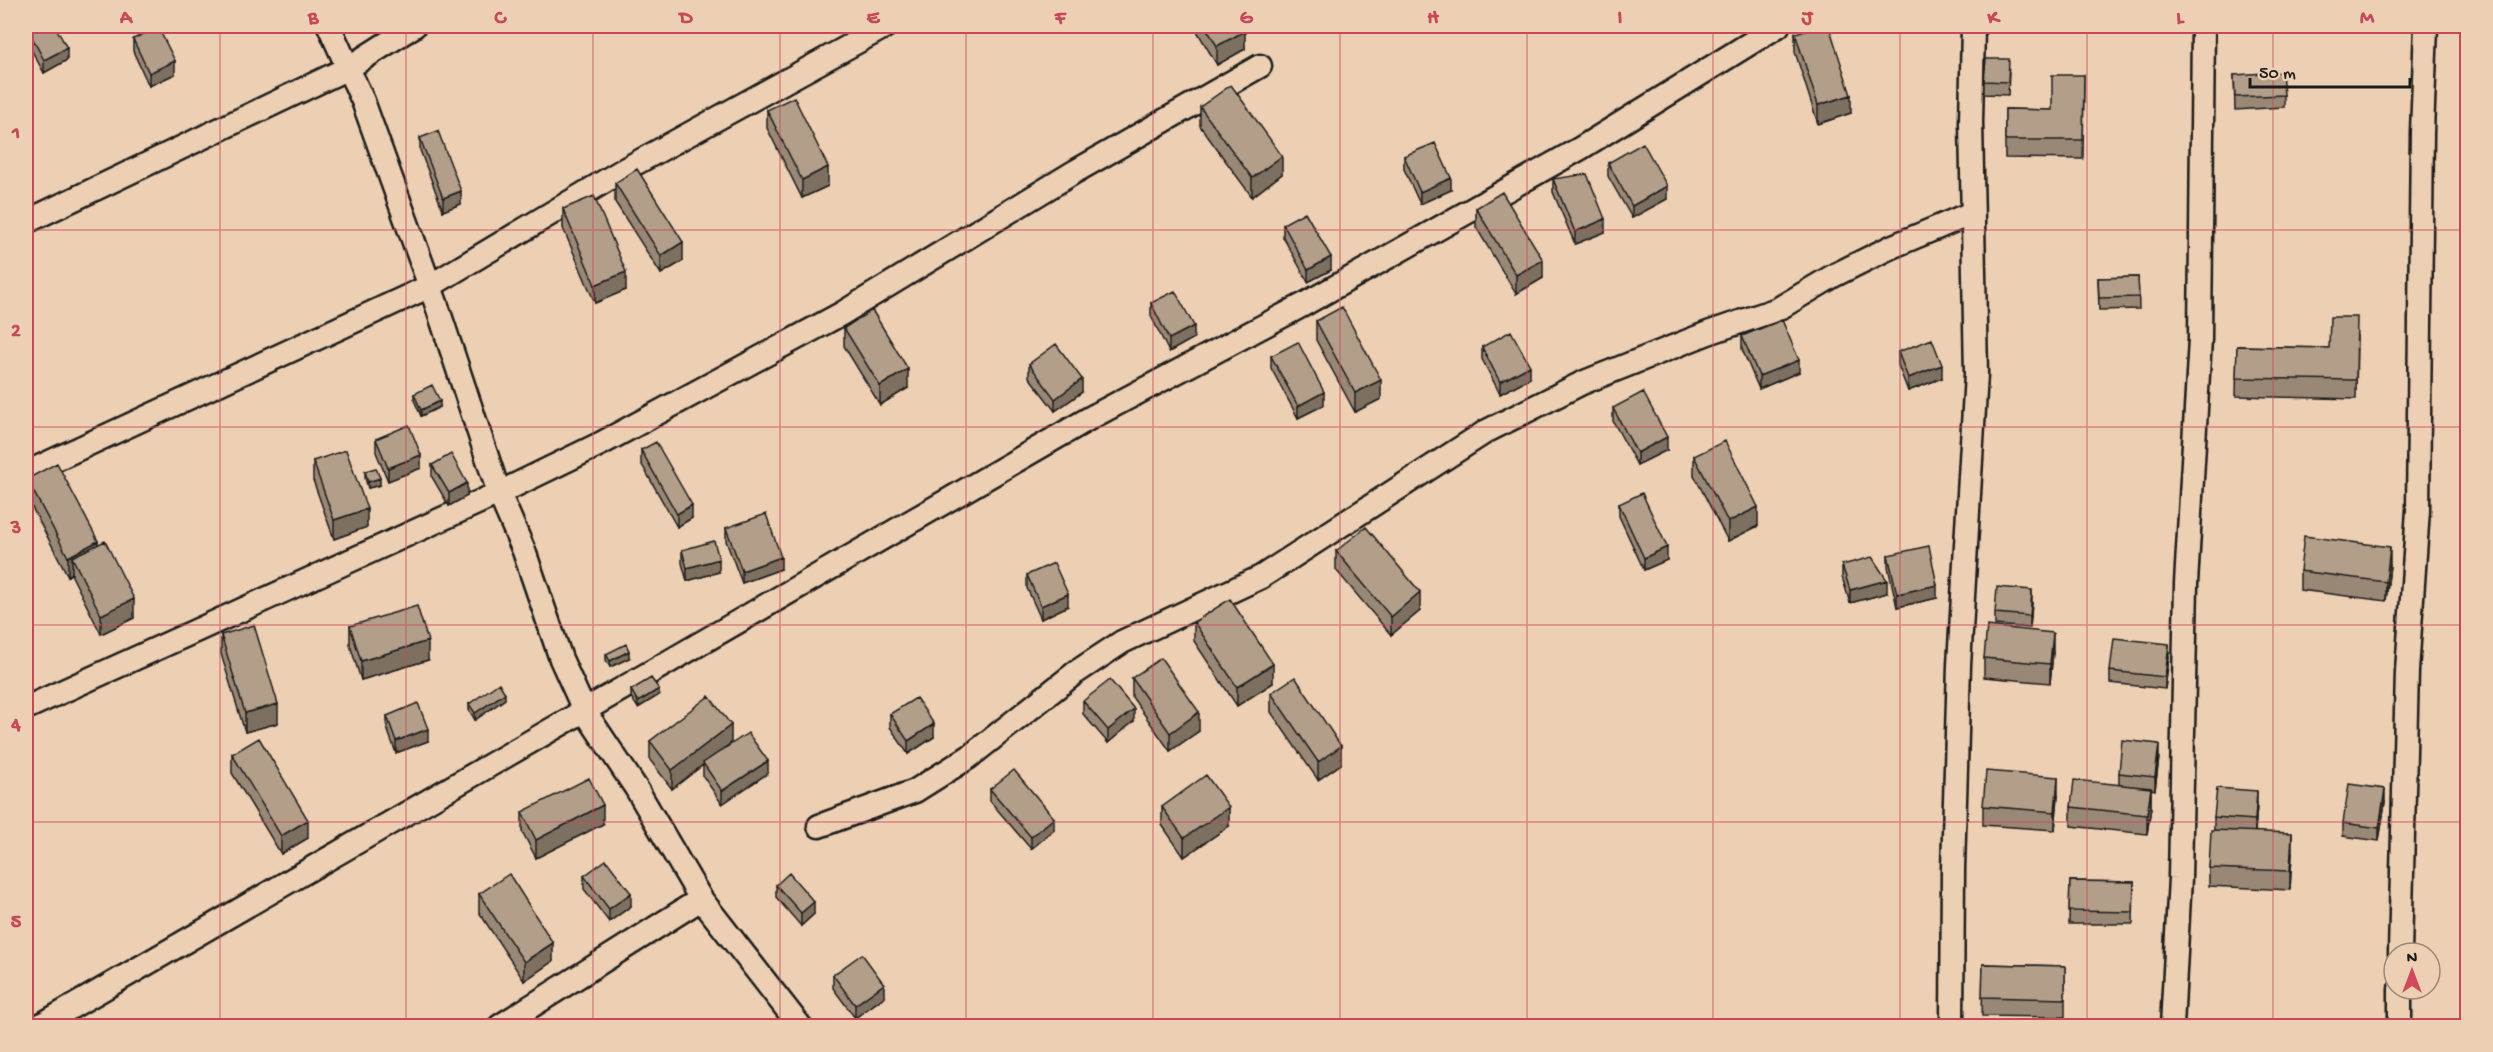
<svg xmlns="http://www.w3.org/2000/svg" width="2493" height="1052" viewBox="0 0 2493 1052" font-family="'Gochi Hand',sans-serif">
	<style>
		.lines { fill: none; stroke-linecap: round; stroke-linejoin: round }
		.minor-casing { stroke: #1c1c1c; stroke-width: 27 }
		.minor { stroke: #edd0b3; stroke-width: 22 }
		.wall { fill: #9a8876; stroke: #1c1c1c; stroke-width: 1.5 }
		.shaded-wall { fill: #7d6f60; stroke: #1c1c1c; stroke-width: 1.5 }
		.building { fill: #b39e89; stroke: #1c1c1c; stroke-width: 1.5 }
		.grid { fill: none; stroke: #c84758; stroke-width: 1.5; stroke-opacity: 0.55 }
		.neatline { fill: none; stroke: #c84758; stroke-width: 2 }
		.grid-label { font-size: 20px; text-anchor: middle; font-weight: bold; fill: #c84758 }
	</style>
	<rect width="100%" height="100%" fill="#edd0b3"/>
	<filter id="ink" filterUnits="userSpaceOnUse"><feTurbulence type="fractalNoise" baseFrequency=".0167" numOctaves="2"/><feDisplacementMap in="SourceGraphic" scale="12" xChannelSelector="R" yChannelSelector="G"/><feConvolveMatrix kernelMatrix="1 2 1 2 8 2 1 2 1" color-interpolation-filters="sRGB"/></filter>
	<g filter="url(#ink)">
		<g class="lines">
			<defs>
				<path id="minor" d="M329,26L363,101L436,303L499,493L524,551L561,659L584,710L636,788L701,899L800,1026
					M26,222L348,68L414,26
					M26,473L430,286L620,172L886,26
					M26,708L499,493L602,443L841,314L1076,171L1260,66
					M819,826L915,791L969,757L1075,673L1122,642L1261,577L1487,431L1582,383L1708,333L1778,309L1833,276L1891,247L1972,213
					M2400,953L2407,671L2418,510L2422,132L2426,26
					M2400,989V1026
					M39,1026L1090,418L1303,305L1581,148L1778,26
					M500,1026L701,899
					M1952,1026L1953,869L1959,665L1976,374L1971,122L1973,26
					M2172,1026L2180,878L2186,584L2200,339L2203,26"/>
			</defs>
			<use href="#minor" class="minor-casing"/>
			<use href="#minor" class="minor"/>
		</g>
		<path class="wall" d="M26,26L67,60L44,73L26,40Z
			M1194,26H1242L1245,49L1217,65Z
			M1795,33L1851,113L1818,124L1795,52Z
			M133,39L175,74L149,86L133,51Z
			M2009,72L2008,95L1984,94V81Z
			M2084,75L2083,159L2005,158V109L2052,110Z
			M2234,75L2284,95V107L2235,110Z
			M1200,107L1282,174L1252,197L1200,126Z
			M767,110L828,186L802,198L767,128Z
			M420,138L461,204L443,211L420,150Z
			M1404,156L1451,190L1420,204L1404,169Z
			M1608,163L1667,199L1632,218L1608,176Z
			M1553,179L1605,232L1575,244L1553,192Z
			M615,183L683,261L661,274L615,202Z
			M1476,208L1543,278L1516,294L1476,227Z
			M563,209L626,290L595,303L563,228Z
			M1283,224L1331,270L1308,282L1283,237Z
			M2138,277L2139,309L2099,310L2098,278Z
			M1151,303L1194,338L1169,352L1151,316Z
			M1316,321L1381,399L1355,412L1316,340Z
			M844,328L908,388L880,405L844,346Z
			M1742,336L1799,372L1759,389L1742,349Z
			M2357,336L2356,399L2236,396L2237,346L2329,348Z
			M1482,347L1530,378L1500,394L1482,359Z
			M1898,352L1942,378L1908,391L1898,365Z
			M1271,356L1324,405L1298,418L1271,368Z
			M1029,364L1082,392L1055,411L1029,377Z
			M414,394L440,407L421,416L414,400Z
			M1613,408L1667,450L1637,465L1613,421Z
			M376,439L421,468L388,481L376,452Z
			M641,450L692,518L677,527L641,463Z
			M1694,456L1758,526L1728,541L1694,475Z
			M313,461L367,527L334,539L313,480Z
			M432,465L467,496L449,506L432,477Z
			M365,471L380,485L368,488L365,478Z
			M27,479L98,545L134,618L101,634L72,576V573L68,576L27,498Z
			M1619,504L1667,560L1644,570L1619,516Z
			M726,528L781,569L742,583L726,541Z
			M682,550L719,572L687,581L682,563Z
			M1336,551L1420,611L1391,635L1336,570Z
			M1888,555L1937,598L1897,607L1888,567Z
			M1842,565L1887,593L1850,603L1842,577Z
			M2390,565L2386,601L2300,590V571Z
			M1027,575L1068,606L1041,619L1027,588Z
			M2032,602L2030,628L1995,625V613Z
			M1194,622L1273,683L1237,706L1194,641Z
			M350,626L428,660L361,680L350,645Z
			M221,635L278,723L245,732L221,654Z
			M2053,652L2050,683L1984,677V658Z
			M606,654L629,658L610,667L606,660Z
			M2169,657L2165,689L2110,683V671Z
			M1132,678L1199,731L1170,751L1132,697Z
			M631,690L659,695L638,708L631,697Z
			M1271,693L1341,764L1318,780L1271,712Z
			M505,699L475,720L469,710V704Z
			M1083,701L1134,721L1108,743L1083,714Z
			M890,714L934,737L908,754L890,727Z
			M387,716L428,741L396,753L387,728Z
			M650,741L731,743L718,753L768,773L722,804L703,776V765L672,789L650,760Z
			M232,754L308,838L281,854L232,773Z
			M2159,757L2155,790L2151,789V807L2147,834L2071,826V807L2119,785V773Z
			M990,789L1054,830L1031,849L990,801Z
			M2058,796L2055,830L1983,825V806Z
			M2385,802L2379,841L2343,836V823Z
			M2257,804L2255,831L2292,852L2290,890L2209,886V868L2214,830V817Z
			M1162,807L1229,826L1184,857L1162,825Z
			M522,812L603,824L536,858L522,831Z
			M584,876L631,906L609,922L584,889Z
			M2070,881L2134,882L2133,924H2069Z
			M776,885L814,914L801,926L776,897Z
			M479,894L553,961L524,981L479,912Z
			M1983,964L2065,966V1017L1982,1016Z
			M833,975L884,997L855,1018L833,988Z"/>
		<path class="shaded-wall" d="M1245,31V49L1217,65V46Z
			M67,48V60L44,73V60Z
			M175,61V74L149,86V73Z
			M1851,95V113L1818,124V105Z
			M1282,156V174L1252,197V178Z
			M828,167V186L802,198V180Z
			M1451,178V190L1420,204V192Z
			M1667,186V199L1632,218V206Z
			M461,191V204L443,211V198Z
			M1605,219V232L1575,244V232Z
			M683,242V261L661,274V256Z
			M1331,257V270L1308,282V270Z
			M1543,260V278L1516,294V275Z
			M626,272V290L595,303V285Z
			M1194,326V338L1169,352V339Z
			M1799,360V372L1759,389V376Z
			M1942,365V378L1908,391V378Z
			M1530,366V378L1500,394V382Z
			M908,369V388L880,405V386Z
			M1082,379V392L1055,411V399Z
			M1381,380V399L1355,412V393Z
			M1324,392V405L1298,418V406Z
			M440,401V407L421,416V410Z
			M1667,437V450L1637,465V453Z
			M421,455V468L388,481V468Z
			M380,478V485L368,488V482Z
			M467,483V496L449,506V493Z
			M692,505V518L677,527V514Z
			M1758,507V526L1728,541V522Z
			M367,509V527L334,539V520Z
			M98,541V560L72,557V573L68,576V557Z
			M1667,547V560L1644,570V558Z
			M2390,547V565L2386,601V582Z
			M781,557V569L742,583V571Z
			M719,559V572L687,581V568Z
			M1887,580V593L1850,603V590Z
			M1937,585V598L1897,607V594Z
			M2032,590V602L2030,628V616Z
			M1420,592V611L1391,635V617Z
			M1068,594V606L1041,619V606Z
			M134,599V618L101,634V615Z
			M2053,633V652L2050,683V664Z
			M428,641V660L361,680V661Z
			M2169,644V657L2165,689V677Z
			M629,651V658L610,667V661Z
			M1273,664V683L1237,706V687Z
			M659,689V695L638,708V702Z
			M505,693V699L475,720V713Z
			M278,704V723L245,732V713Z
			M1134,709V721L1108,743V730Z
			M1199,712V731L1170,751V733Z
			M934,724V737L908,754V741Z
			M731,725V743L672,789V770Z
			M428,729V741L396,753V741Z
			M2159,744V757L2155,790V777Z
			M1341,746V764L1318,780V762Z
			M768,761V773L722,804V791Z
			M2058,777V796L2055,830V812Z
			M2151,788V807L2147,834V815Z
			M2385,789V802L2379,841V828Z
			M2257,791V804L2255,833V820Z
			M603,805V824L536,858V840Z
			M1229,807V826L1184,857V838Z
			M1054,818V830L1031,849V837Z
			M308,820V838L281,854V836Z
			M2292,833V852L2290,890V871Z
			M631,893V906L609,922V909Z
			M814,902V914L801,926V913Z
			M553,943V961L524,981V962Z
			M884,984V997L855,1018V1005Z"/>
		<path class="building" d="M26,26H55L67,48L44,60Z
			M1205,26H1242L1245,31L1217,46Z
			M1821,26H1829L1851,95L1818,105L1795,33Z
			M158,27L175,61L149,73L133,39Z
			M1986,59H2009L2008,82L1984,81Z
			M2282,72L2284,95L2235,97L2234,75Z
			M2052,75H2084L2083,140H2005V109L2052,110Z
			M1231,85L1282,156L1252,178L1200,107Z
			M794,97L828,167L802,180L767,110Z
			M438,131L461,191L443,198L420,138Z
			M1435,143L1451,178L1420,192L1404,156Z
			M1643,143L1667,186L1632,206L1608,163Z
			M637,169L683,242L661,256L615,183Z
			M1587,174L1605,219L1575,232L1553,179Z
			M1502,192L1543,260L1516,275L1476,208Z
			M594,196L626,272L595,285L563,209Z
			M1305,212L1331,257L1308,270L1283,224Z
			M2138,277L2139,297L2099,298L2098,278Z
			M1175,291L1194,326L1169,339L1151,303Z
			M1342,307L1381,380L1355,393L1316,321Z
			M872,310L908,369L880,386L844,328Z
			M2330,317H2357L2356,380L2236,378L2237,346L2329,348Z
			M1782,320L1799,360L1759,376L1742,336Z
			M1511,331L1530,366L1500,382L1482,347Z
			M1932,339L1942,365L1908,378L1898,352Z
			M1298,342L1324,392L1298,406L1271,356Z
			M1056,344L1082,379L1055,399L1029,364Z
			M432,385L440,401L421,410L414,394Z
			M1643,392L1667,437L1637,453L1613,408Z
			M409,425L421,455L388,468L376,439Z
			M1725,441L1758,507L1728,522L1694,456Z
			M656,442L692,505L677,514L641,450Z
			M346,450L367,509L334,520L313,461Z
			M451,454L467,483L449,493L432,465Z
			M57,463L98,541L68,557L27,479Z
			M376,468L380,478L368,482L365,471Z
			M1642,493L1667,547L1644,558L1619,504Z
			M766,514L781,557L742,571L726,528Z
			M1366,527L1420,592L1391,617L1336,551Z
			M2304,536L2390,547L2386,582L2300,571Z
			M105,541L134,599L101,615L72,557Z
			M714,541L719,559L687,568L682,550Z
			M1929,546L1937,585L1897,594L1888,555Z
			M1872,557L1887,580L1850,590L1842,565Z
			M1054,563L1068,594L1041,606L1027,575Z
			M1997,587L2032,590L2030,616L1995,613Z
			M1230,599L1273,664L1237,687L1194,622Z
			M417,606L428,641L361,661L350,626Z
			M254,625L278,704L245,713L221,635Z
			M1987,626L2053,633L2050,664L1984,658Z
			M2114,638L2169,644L2165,677L2110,671Z
			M626,644L629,651L610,661L606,654Z
			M1161,658L1199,712L1170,733L1132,678Z
			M1295,677L1341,746L1318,762L1271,693Z
			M651,678L659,689L638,702L631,690Z
			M1110,680L1134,709L1108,730L1083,701Z
			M499,683L505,693L475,713L469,704Z
			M709,696L731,725L672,770L650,741Z
			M916,698L934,724L908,741L890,714Z
			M418,703L428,729L396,741L387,716Z
			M748,733L768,761L722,791L703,763Z
			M259,738L308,820L281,836L232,754Z
			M2122,740L2159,744L2155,777L2119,773Z
			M1014,770L1054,818L1031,837L990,789Z
			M1986,771L2058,777L2055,812L1983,806Z
			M1206,775L1229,807L1184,838L1162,807Z
			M589,778L603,805L536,840L522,812Z
			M2074,780L2151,788L2147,815L2071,807Z
			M2349,784L2385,789L2379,828L2343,823Z
			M2217,788L2257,791L2255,820L2214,817Z
			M2211,830L2292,833L2290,871L2209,868Z
			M606,860L631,893L609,909L584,876Z
			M789,873L814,902L801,913L776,885Z
			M509,874L553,943L524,962L479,894Z
			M2070,881L2134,882L2133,912L2069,911Z
			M862,954L884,984L855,1005L833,975Z
			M1983,964L2065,966V999L1982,997Z
			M569,1020L572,1026H557Z"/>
	</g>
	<path class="grid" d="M220,26V1026M406,26V1026M593,26V1026M780,26V1026M966,26V1026M1153,26V1026M1340,26V1026M1527,26V1026M1713,26V1026M1900,26V1026M2087,26V1026M2273,26V1026M26,230H2468M26,427H2468M26,625H2468M26,822H2468"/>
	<rect width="2493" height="1052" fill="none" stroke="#edd0b3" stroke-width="66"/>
	<g transform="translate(2412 971)"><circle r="28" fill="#edd0b3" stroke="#998877" stroke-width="1.5"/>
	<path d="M0-4.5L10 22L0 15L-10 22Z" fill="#d1495b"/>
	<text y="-9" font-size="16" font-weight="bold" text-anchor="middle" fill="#1c1c1c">N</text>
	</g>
	<path d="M2250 78v9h160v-9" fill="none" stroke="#1c1c1c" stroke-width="3"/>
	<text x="2259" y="78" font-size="18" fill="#1c1c1c" stroke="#edd0b3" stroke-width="4.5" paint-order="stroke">50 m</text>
	<rect x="33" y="33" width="2427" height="986" class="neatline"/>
	<g class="grid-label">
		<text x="126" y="23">A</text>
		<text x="313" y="23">B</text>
		<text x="500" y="23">C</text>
		<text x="686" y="23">D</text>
		<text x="873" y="23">E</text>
		<text x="1060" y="23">F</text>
		<text x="1246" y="23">G</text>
		<text x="1433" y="23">H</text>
		<text x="1620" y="23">I</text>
		<text x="1807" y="23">J</text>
		<text x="1993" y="23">K</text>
		<text x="2180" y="23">L</text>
		<text x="2367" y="23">M</text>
		<text x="16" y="138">1</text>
		<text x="16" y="336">2</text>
		<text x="16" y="533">3</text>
		<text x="16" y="730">4</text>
		<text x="16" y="927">5</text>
	</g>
</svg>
